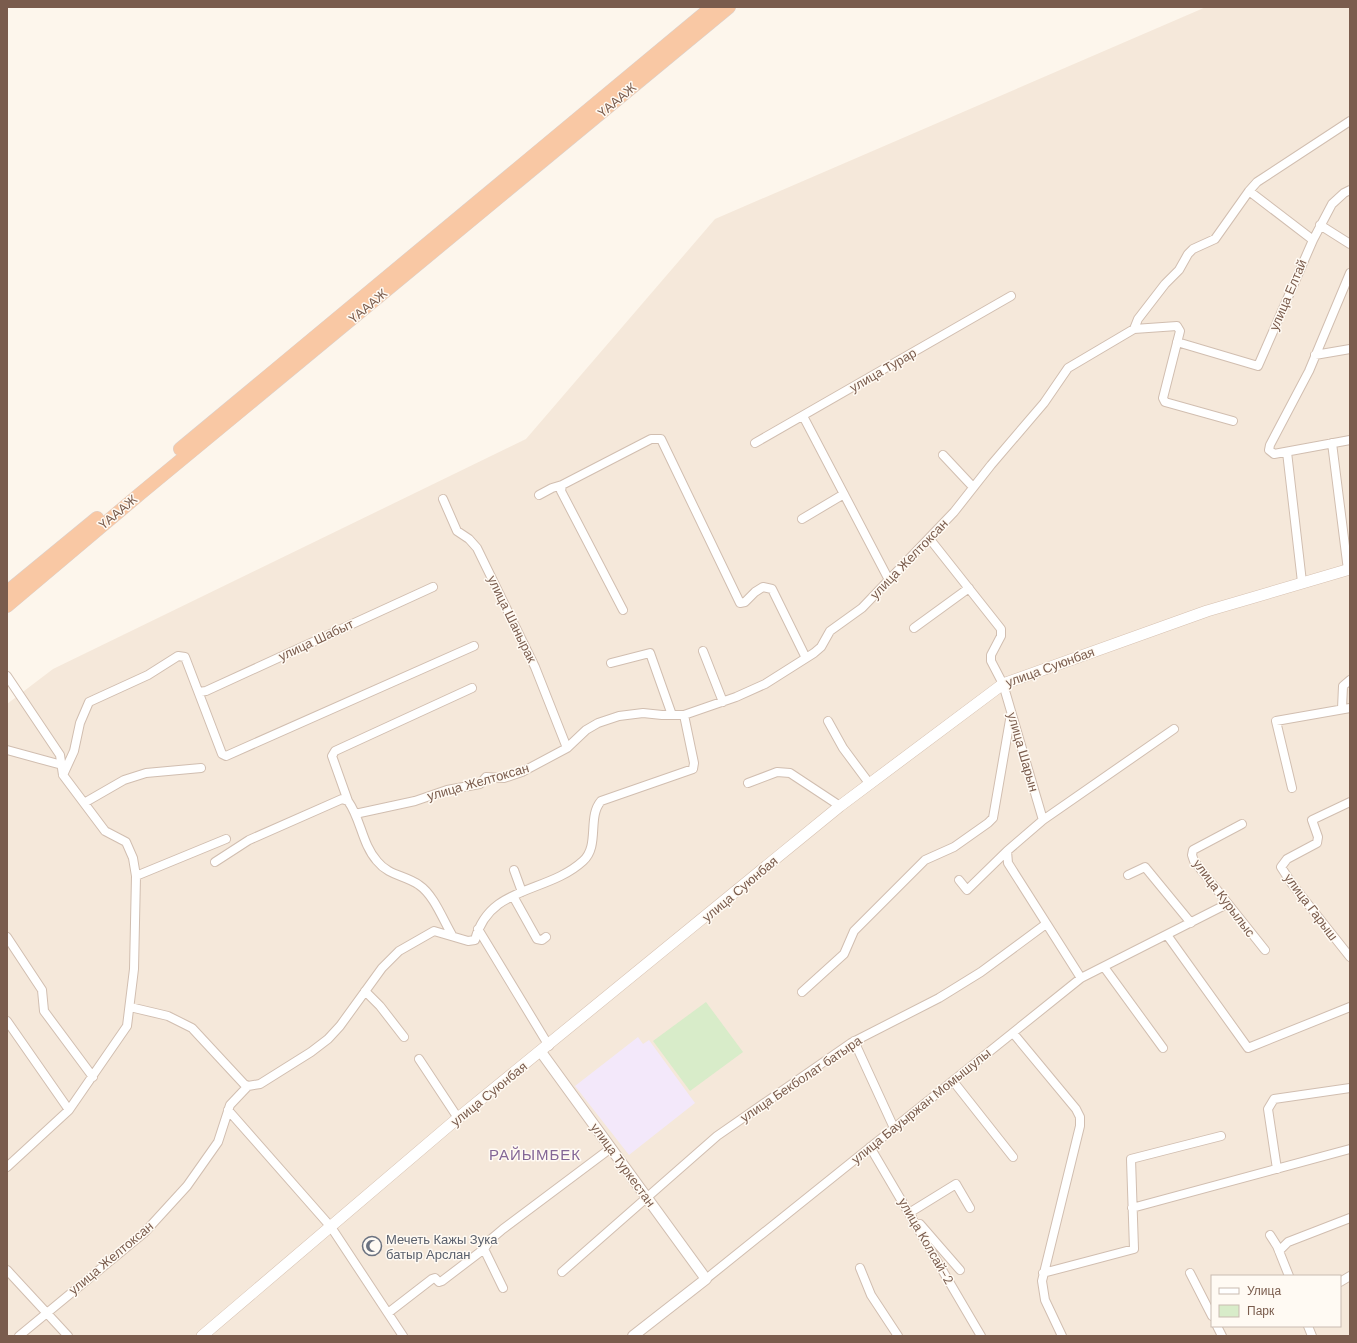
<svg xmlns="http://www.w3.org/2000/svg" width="1357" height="1343" viewBox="0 0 1357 1343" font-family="'DM Sans',sans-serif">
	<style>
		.residential { fill: #f5e8da; fill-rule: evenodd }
		.education { fill: #f3e8fa }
		.green { fill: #d8ecc9 }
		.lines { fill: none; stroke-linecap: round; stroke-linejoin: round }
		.minor-casing { stroke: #d1beb0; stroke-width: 10 }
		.tertiary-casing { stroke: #d1beb0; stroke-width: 12 }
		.secondary-casing { stroke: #d6c0b0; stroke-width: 12 }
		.trunk-casing { stroke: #dad1cd; stroke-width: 14 }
		.minor { stroke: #fff; stroke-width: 8 }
		.tertiary { stroke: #fff; stroke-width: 10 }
		.secondary { stroke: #fff; stroke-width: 11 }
		.trunk { stroke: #f9c8a4; stroke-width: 13 }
		.labels { text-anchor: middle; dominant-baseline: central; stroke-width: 3; stroke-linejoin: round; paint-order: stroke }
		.street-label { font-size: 13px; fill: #7a5c4d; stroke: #fffaf3 }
		.worship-label { font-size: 13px; fill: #5b616d; stroke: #fffaf3; text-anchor: start }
		.quarter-label { font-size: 15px; letter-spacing: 1px; fill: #846695; stroke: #fffaf3 }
	</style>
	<rect width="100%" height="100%" fill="#fdf6ec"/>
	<path class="residential" d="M1206,7H1350V1336H7V704L53,669L526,439L715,219ZM1212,1276H1340V1326H1212Z"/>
	<path class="education" d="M638,1037L643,1044L649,1040L695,1103L629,1155L575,1086Z"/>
	<path class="green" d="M706,1002L743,1052L690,1091L653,1041Z"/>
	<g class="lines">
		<defs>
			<path id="minor" d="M1249,191L1313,240
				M1320,225L1350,244
				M1350,273L1309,371L1270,445L1269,450L1274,454L1350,440
				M1134,329L1177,326L1180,331L1163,398L1165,402L1233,421
				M1177,342L1258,366L1313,240L1332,204L1344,193L1350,190
				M1315,355L1350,349
				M803,416L889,580
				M755,443L1011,296
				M1332,443L1348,570
				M1287,452L1302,582
				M943,455L973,487
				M539,495L552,488L562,485
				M443,499L457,531L469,539L477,548L535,667L567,748
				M802,519L844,494
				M929,538L1001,629V636L991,655V661L1003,684L1043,820
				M623,610L561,491L562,485L651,439H661L740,603L745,602L755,592L763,587L772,589L806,658
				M914,628L969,588
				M703,651L723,702
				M611,663L650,653L672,715
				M7,676L60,755L63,775L105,831L126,842L133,858L136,876L134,969L127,1026L69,1110L7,1167
				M199,692L206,691L433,587
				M1342,709L1343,686L1350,680
				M828,721L843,748L869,783
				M7,750L62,765
				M63,775L74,751L80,723L89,702L148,675L178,656L185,657L222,754L226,756L474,646
				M748,783L777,772L790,773L840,806
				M1292,788L1276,721L1350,708
				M348,801L332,756L335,751L472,688
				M1350,802L1312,820L1318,837L1317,843L1287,859L1281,867L1292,884L1350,957
				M84,803L124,780L146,773L201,768
				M355,814L415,801L447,790L480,784L486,777L504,778L522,772L567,748L586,730L598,723L619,716L643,713L662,715H684L736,697L765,684L814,653L821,647L830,631L862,608L954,512L991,465L1044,403L1068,368L1134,329L1138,319L1165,284L1179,270L1188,254L1193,249L1215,239L1249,191L1257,182L1350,121
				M1242,824L1193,850L1192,855L1194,861L1265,950
				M215,862L249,840L342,799L348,801C361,819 362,844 377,861C389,876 405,875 419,885C434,895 443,920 452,935
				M514,870L522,892
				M1128,875L1145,867L1191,923
				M136,876L226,839
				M959,880L967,890L1007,851
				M513,896L537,939L542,940L546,937
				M478,929L549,1046
				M1167,935L1248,1048L1350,1007
				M7,937L42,990L44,1011L93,1077
				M1104,967L1163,1048
				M1081,978L1008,863L1007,851L1043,820L1174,729
				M365,991L380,1006L404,1037
				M802,992L844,954L854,931L925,860L954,847L988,823L993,818L1011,714
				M130,1007L168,1016L192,1028L244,1084L248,1086L260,1084L311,1052L328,1039L340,1026L382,968L399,951L434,931L468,941L475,940C489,885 547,894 583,861C600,846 587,817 601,801L693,769L694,763L684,715
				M7,1021L69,1110
				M1013,1033L1076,1109L1080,1117V1126L1042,1281L1045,1300L1062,1336
				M854,1041L894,1128
				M419,1059L458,1118
				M953,1081L1013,1157
				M228,1110L331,1227L403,1336
				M870,1147L981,1336
				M1277,1169L1268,1109L1274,1099L1350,1088
				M1132,1208L1350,1149
				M912,1216L909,1213L956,1184L970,1208
				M920,1224L960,1270
				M1270,1235L1277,1246L1289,1276
				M484,1249L503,1288
				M1279,1251L1288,1242L1350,1218
				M860,1268L871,1295L898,1336
				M7,1270L68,1336
				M562,1272L717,1136L851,1043L939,998L981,972L1046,924
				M1043,1273L1134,1249L1131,1159L1221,1136
				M1190,1273L1212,1316
				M706,1279L1081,978L1227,904
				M1340,1282L1350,1276
				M388,1313L432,1279L435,1278L439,1282L442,1281L484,1249L490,1240L503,1229L611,1148
				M1217,1326L1222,1336
				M1308,1326L1312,1336
				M19,1336L144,1233L187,1186L218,1142L230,1105L248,1086"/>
			<path id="tertiary" d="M541,1052L706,1279L633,1336"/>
			<path id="secondary" d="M202,1336L458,1118L840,806L1003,684L1207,611L1350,569"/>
			<path id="trunk" d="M180,449L712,7
				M7,592L97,518
				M7,606L141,493L729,7"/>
		</defs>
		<use href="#minor" class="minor-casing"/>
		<use href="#tertiary" class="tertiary-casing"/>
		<use href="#secondary" class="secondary-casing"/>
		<use href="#trunk" class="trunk-casing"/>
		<use href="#minor" class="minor"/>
		<use href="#tertiary" class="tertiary"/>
		<use href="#secondary" class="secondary"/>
		<use href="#trunk" class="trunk"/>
	</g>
	<defs>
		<symbol id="mosque-ring" viewBox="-11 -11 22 22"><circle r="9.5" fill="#fffaf3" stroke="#6b7280" stroke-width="1.5"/><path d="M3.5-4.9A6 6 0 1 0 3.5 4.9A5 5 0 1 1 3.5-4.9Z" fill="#6b7280"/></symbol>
	</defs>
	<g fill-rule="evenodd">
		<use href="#mosque-ring" x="361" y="1235" width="22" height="22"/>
	</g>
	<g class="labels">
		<g class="street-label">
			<text transform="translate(617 100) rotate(-40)">ҮАААЖ</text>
			<text transform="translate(1288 295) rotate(-67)">улица Елтай</text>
			<text transform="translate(368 306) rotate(-40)">ҮАААЖ</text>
			<text transform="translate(883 370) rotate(-30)">улица Турар</text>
			<text transform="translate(118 512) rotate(-40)">ҮАААЖ</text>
			<text transform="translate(909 559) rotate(-46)">улица Желтоксан</text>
			<text transform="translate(512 619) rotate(64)">улица Шанырак</text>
			<text transform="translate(316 640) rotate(-25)">улица Шабыт</text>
			<text transform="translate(1050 667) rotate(-20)">улица Суюнбая</text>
			<text transform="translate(1023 752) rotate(74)">улица Шарын</text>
			<text transform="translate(478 782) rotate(-16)">улица Желтоксан</text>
			<text transform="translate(740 889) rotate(-40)">улица Суюнбая</text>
			<text transform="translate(1224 898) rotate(53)">улица Курылыс</text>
			<text transform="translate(1311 907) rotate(53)">улица Гарыш</text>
			<text transform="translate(801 1079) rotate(-34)">улица Бекболат батыра</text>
			<text transform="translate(489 1094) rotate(-39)">улица Суюнбая</text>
			<text transform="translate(921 1106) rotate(-39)">улица Бауыржан Момышулы</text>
			<text transform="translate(623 1165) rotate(54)">улица Туркестан</text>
			<text transform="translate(926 1241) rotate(60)">улица Колсай-2</text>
			<text transform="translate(111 1258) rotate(-40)">улица Желтоксан</text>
		</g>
		<g class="worship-label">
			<text x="386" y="1239">Мечеть Кажы Зука<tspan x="386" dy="15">батыр Арслан</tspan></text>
		</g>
		<g class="quarter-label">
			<text x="535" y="1155">РАЙЫМБЕК</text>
		</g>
	</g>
	<rect width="1357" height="1343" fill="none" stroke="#7a5c4d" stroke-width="16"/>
	<rect x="1211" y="1275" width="130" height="52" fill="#fffaf3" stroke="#cabbb1"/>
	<rect x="1219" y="1288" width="20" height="6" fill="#ffffff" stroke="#cabbb1"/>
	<text x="1247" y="1295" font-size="12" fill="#7a5c4d">Улица</text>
	<rect x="1219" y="1305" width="20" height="12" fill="#d8ecc9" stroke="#cabbb1"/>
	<text x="1247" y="1315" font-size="12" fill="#7a5c4d">Парк</text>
</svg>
